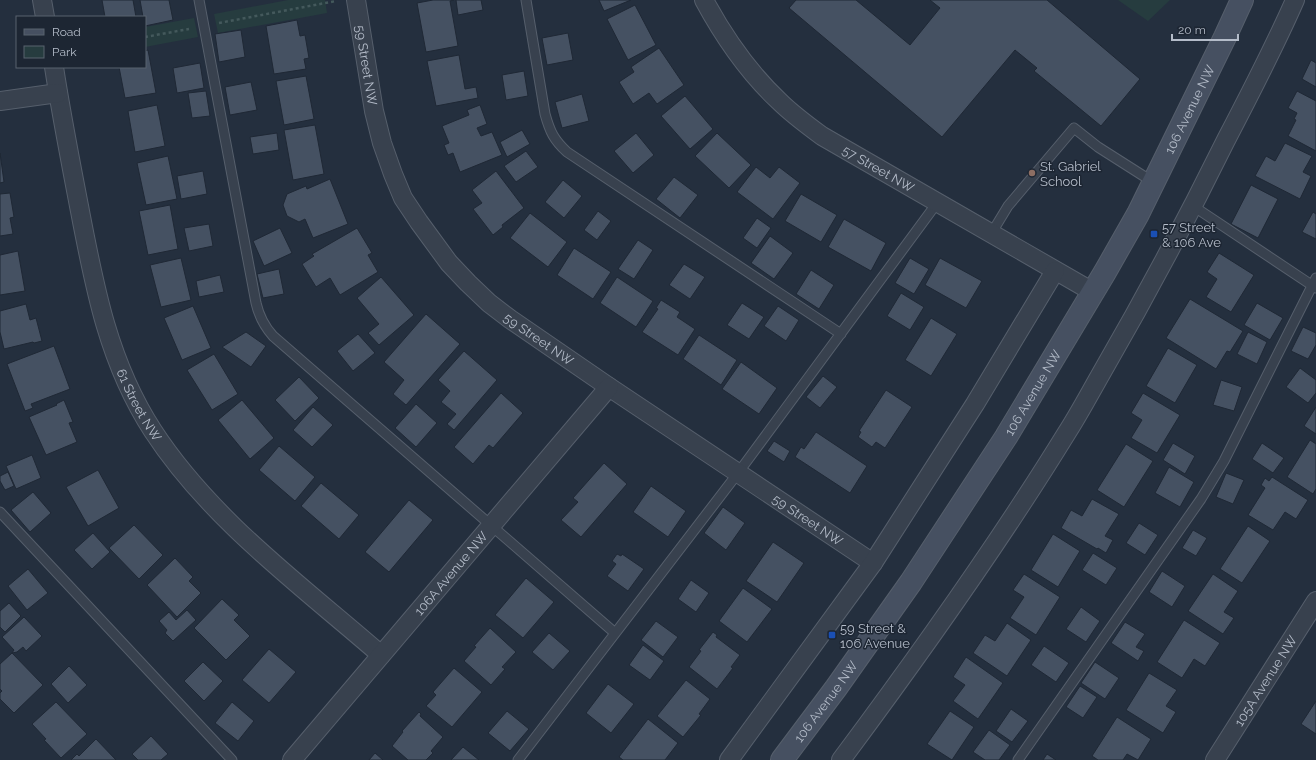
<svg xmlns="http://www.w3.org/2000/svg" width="1316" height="760" viewBox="0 0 1316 760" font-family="Raleway,sans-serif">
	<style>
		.green { fill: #263c3f }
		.building { fill: #455162; stroke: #1f2835 }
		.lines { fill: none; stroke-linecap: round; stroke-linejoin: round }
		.lane-casing { stroke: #565f6c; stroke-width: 11 }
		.street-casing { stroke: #565f6c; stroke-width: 20 }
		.secondary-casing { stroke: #565f6c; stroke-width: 24 }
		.path { stroke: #44595c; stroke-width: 2.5; stroke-dasharray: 3 3; stroke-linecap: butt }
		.lane { stroke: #38414e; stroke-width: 9 }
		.street { stroke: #38414e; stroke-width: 18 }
		.secondary { stroke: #465061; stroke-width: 22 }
		.education-dot { fill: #8d6e63; stroke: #1d2633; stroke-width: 1.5 }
		.transit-dot { fill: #1a4fb4; stroke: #1d2633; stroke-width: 1.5 }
		.labels { text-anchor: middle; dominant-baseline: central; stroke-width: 3; stroke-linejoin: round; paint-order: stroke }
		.street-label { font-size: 13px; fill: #b4bcc9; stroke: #1d2633 }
		.poi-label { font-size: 13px; fill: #b4bcc9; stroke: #1d2633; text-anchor: start }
	</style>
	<rect width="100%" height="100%" fill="#242f3e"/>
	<path class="green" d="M288,0H325L327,13L218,33L214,14Z
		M1118,0H1170L1148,21Z
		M194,18L198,37L145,47V27Z"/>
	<path class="building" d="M102,0H133L136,17H105Z
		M140,0H169L173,20L145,26V17H143Z
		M433,0H454L450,1L458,46L426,52L417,3Z
		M456,0H481L483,10L458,15Z
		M599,0H631L604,11Z
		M796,0H856L910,45L940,8L930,0H1047L1140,79L1101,126L1034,71L1037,68L1015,50L942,137L789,8Z
		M635,5L656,45L628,60L607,19Z
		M297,20L300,36L305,35L309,58L304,59L306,69L274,74L266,26Z
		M241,30L245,57L219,62L215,34Z
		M568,33L573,60L547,65L542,38Z
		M659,48L684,85L657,104L649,93L633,104L619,82L634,72L631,67Z
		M148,50L156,93L125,98L119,67H145V51Z
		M459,55L465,89L476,87L478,98L436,106L427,61Z
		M1311,60L1316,63V87L1302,79Z
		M200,63L204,88L177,93L173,68Z
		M524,71L528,96L506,100L502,75Z
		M306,76L314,119L284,125L276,81Z
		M251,82L257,110L230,115L225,87Z
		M206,91L210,116L192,118L188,93Z
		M1297,91L1316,101V151L1288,136L1296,120L1294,119L1297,113L1288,108Z
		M582,94L589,121L562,128L555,102Z
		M685,96L713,129L690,149L661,116Z
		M157,105L165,146L135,152L128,111Z
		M480,105L487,124L477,128L481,136L492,132L502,155L460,172L453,153L448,155L444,145L449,143L442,126L469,115L467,110Z
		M315,125L324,174L293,180L284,130Z
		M522,130L530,144L507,157L500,142Z
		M277,133L279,150L253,154L250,137Z
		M636,133L654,155L633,173L614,151Z
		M717,133L751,165L729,188L695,156Z
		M1285,143L1312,156L1303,172L1311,176L1300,199L1255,176L1266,156L1275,161Z
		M526,151L538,167L516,182L504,166Z
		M0,153L4,182L0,183Z
		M168,156L177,199L146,205L137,163Z
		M756,167L770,178L779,167L800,183L773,219L737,192Z
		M203,171L207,194L181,199L177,176Z
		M496,171L524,208L502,225L503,227L493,235L473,209L482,203L472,190Z
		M674,177L698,195L680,218L656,199Z
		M330,179L348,224L313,238L305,219L299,222L287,216L283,205L287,194L306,186L307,189Z
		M563,180L582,196L564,218L545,202Z
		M1251,185L1278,199L1258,238L1231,224Z
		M10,193L14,217L10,218L13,234L0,236V194Z
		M801,194L837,215L821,242L785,221Z
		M170,205L178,249L148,255L139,211Z
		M598,211L611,221L597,240L584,230Z
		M1313,212L1316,214V239L1302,232Z
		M530,213L567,242L548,267L510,238Z
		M757,218L771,228L757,248L743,238Z
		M844,219L886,243L871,271L828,247Z
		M209,224L213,246L189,251L184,228Z
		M280,228L292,253L264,266L253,241Z
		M357,228L372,253L368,255L378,272L340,295L330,278L316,287L302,264L314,256L312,254Z
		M770,236L793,253L774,279L751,263Z
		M638,240L653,250L634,279L618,269Z
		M574,248L611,272L593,299L557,275Z
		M18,251L25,291L0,295V255Z
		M1219,253L1254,275L1231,312L1206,297L1217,279L1207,272Z
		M181,258L191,300L161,307L150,265Z
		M910,258L929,269L914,294L895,283Z
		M940,258L982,281L966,308L925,285Z
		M684,264L705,277L690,299L669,285Z
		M279,269L284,294L263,298L257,274Z
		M811,270L834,285L819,309L796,294Z
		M220,275L224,292L199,297L196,281Z
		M381,277L414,315L379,345L368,333L379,324L357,298Z
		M617,277L653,301L636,327L600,303Z
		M901,293L924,307L910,330L887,316Z
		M1190,299L1243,331L1230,352L1227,351L1216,369L1166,338Z
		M661,300L680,312L677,317L695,329L678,355L642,332L658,309L656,308Z
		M742,303L764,317L749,339L727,325Z
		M1257,303L1283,318L1270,340L1244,325Z
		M26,304L30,320L36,318L42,341L34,343L33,342L4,349L0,332V311Z
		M193,306L211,348L182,360L164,318Z
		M778,306L799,320L786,341L764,326Z
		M426,314L460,344L406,405L393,394L404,380L384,362Z
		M931,318L957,334L931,376L905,360Z
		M1303,327L1316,333V345L1308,359L1291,351Z
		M246,332L266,346L251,367L222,347Z
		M1248,332L1267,342L1257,364L1237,354Z
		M358,334L375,353L353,371L337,351Z
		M699,335L737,360L721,385L683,359Z
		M54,346L70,389L31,404L33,408L25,411L7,364Z
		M1168,348L1197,365L1175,403L1146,386Z
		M464,351L497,380L454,430L447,424L456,414L441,402L450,391L438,380Z
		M214,354L238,394L212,410L187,370Z
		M741,362L777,388L759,414L722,389Z
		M1300,368L1316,380V393L1308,403L1286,387Z
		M823,376L837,387L820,408L806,397Z
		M299,377L319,398L295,421L275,400Z
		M1221,380L1242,387L1234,411L1213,405Z
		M886,390L912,407L885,448L876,442L872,447L858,437L861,432L859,431Z
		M501,393L523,413L493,448L489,445L473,464L454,447Z
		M1143,393L1180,415L1157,453L1131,438L1142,420L1131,413Z
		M64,400L73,422L69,423L77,442L46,455L29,417L57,405L56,404Z
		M242,400L274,438L250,459L218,420Z
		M416,404L437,423L416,447L395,428Z
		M313,407L333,425L312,447L293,430Z
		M1316,407V434L1304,426Z
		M816,432L867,466L850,493L795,457L801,447L804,449Z
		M1310,440L1316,444V489L1313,494L1287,477Z
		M774,441L790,451L784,462L767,451Z
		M1173,443L1195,456L1185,474L1163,460Z
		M1262,443L1284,458L1273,473L1252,459Z
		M1126,444L1153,461L1124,507L1097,490Z
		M279,446L315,477L295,501L259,470Z
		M32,455L41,478L16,489L6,466Z
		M604,463L627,484L581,537L561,520L578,502L573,498Z
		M1169,467L1194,482L1180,507L1155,493Z
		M98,470L119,508L88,526L66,487Z
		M8,472L14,486L5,490L0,481V476Z
		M1226,473L1244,480L1233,504L1216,497Z
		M1272,477L1308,500L1296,519L1285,512L1273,530L1248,515L1265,488L1261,485L1265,478L1269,481Z
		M321,483L359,515L339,539L301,506Z
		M651,486L686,511L668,537L633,512Z
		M33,492L51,513L30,532L11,510Z
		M1092,499L1119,514L1105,536L1113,540L1106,553L1098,548L1097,549L1061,528L1071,510L1082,516Z
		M409,500L433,520L389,572L365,552Z
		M723,507L745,523L726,550L704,533Z
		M1139,523L1158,535L1145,555L1126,543Z
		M134,525L163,555L139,579L109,548Z
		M1248,526L1270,541L1242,583L1220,569Z
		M1193,530L1207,538L1196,556L1182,548Z
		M93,533L110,552L92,569L74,550Z
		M1053,534L1080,551L1058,587L1031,570Z
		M773,542L804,563L777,602L746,581Z
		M1093,553L1117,568L1106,585L1082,570Z
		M617,554L621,556L622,554L644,569L628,591L607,576L616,564L612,561Z
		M175,558L193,577L189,581L201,593L177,617L147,585Z
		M28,569L48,593L27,610L8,586Z
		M1162,571L1185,586L1172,607L1149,592Z
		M1024,574L1060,597L1036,635L1010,618L1024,597L1013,590Z
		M1213,574L1238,591L1224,612L1234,618L1223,634L1188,611Z
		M526,578L554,602L523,638L495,615Z
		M691,580L709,593L696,612L678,599Z
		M743,588L772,609L747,642L719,621Z
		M222,599L239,615L234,620L250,636L226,660L194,628Z
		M9,603L21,616L5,632L0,627V611Z
		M1081,607L1100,621L1086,642L1066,629Z
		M187,610L196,620L173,641L165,633L167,630L159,621L169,612L176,620Z
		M24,617L42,636L26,651L23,647L17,652L12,653L14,650L2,637Z
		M1184,620L1220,643L1205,666L1194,659L1182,678L1157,662Z
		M656,621L678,637L663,657L641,640Z
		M1125,622L1145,634L1136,647L1144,651L1138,661L1111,643Z
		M1007,623L1031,640L1007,676L973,653L985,635L995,641Z
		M490,628L516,652L502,667L505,669L491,685L464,661L476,647L474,646Z
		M713,632L717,635L716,637L740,655L731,667L733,668L717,689L689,667L701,651L699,650Z
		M549,633L570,651L553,670L532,652Z
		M643,645L664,661L650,680L629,665Z
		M1044,646L1069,663L1056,682L1031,665Z
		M269,649L296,672L269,703L242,680Z
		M12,653L43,685L14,713L0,699V693L2,691L0,689V664Z
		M966,657L1003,683L978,719L953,701L965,685L953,677Z
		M203,662L223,681L204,701L184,681Z
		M1095,662L1119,678L1105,699L1081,683Z
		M69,666L87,685L68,703L51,684Z
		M454,668L482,692L452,727L426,706L436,695L433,692Z
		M1149,673L1177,690L1166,706L1176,712L1163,733L1126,710Z
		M686,680L710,699L699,714L701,715L683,737L657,716Z
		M608,684L634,704L611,733L586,713Z
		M1080,686L1097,697L1083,718L1066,707Z
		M1316,701V734L1301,724Z
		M56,702L87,734L61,758L44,740L46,739L32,724Z
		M232,702L254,721L238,741L215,723Z
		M1011,709L1028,721L1012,742L996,731Z
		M507,711L529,729L510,751L488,733Z
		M950,711L974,727L952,760L927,744Z
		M419,712L421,714L420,716L443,737L431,751L433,753L426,760H408L392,746L403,732L402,731Z
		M1117,717L1151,739L1138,760L1127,754L1123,760H1098L1092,756Z
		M648,719L678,743L665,760H623L619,757Z
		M989,730L1010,745L999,760H985L973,752Z
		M151,736L168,754L161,760H138L132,754Z
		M96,739L116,760H71L77,754L79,756Z
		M463,747L479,760H451Z
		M375,753L383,760H369Z
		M1047,754L1056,760H1043Z"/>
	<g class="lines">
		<defs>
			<path id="lane" d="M199,0L256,303C259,316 264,326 273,336L615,633
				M526,0L545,114C550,132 554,140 567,152L841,334
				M1193,206L1316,288
				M991,234L1008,206L1074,128L1098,147L1153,182
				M0,512L232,760
				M518,760L738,473L937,203
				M1018,760L1201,499L1224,461L1316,278"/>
			<g id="street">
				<path d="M42,0L45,17"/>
				<path id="s1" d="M356,0L374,111L382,143L393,174L403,198L419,222L449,263L468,283L489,303L510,319L609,387L873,563"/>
				<path id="s2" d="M704,0C724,37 748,72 779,101C792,114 807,125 822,136L1093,292"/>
				<path id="s3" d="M54,67C61,113 70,159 79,206C94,285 108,362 153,431C211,520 302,586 381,655"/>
				<path d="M0,101L58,93"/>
				<path id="s4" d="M292,760L609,387"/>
				<path d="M729,760L873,563L975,404L1055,271"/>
				<path d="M841,760C920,654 997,546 1066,434C1079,414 1090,393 1102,372C1146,296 1187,219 1226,140C1250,94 1274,48 1295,0"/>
				<path id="s5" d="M1215,760L1316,601"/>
			</g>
			<g id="secondary">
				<path id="s6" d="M782,760L836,688L911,582L1006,437L1105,272L1138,214L1225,37L1242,0"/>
			</g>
		</defs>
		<use href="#lane" class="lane-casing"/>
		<use href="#street" class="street-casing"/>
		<use href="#secondary" class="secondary-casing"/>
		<path class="path" d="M219,23L336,1
			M145,37L189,29"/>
		<use href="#lane" class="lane"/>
		<use href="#street" class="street"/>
		<use href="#secondary" class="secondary"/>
	</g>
	<circle class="education-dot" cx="1032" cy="173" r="4"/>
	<g class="transit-dot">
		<rect x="1150" y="230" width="8" height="8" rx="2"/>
		<rect x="828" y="631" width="8" height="8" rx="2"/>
	</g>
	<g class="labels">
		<g class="street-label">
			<text stroke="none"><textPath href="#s1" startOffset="66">59 Street NW</textPath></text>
			<text stroke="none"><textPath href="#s6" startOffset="769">106 Avenue NW</textPath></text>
			<text stroke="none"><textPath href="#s2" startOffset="247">57 Street NW</textPath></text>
			<text stroke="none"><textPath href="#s1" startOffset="402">59 Street NW</textPath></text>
			<text stroke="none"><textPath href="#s6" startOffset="445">106 Avenue NW</textPath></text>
			<text stroke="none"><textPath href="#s3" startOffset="350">61 Street NW</textPath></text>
			<text stroke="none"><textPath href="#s1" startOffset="726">59 Street NW</textPath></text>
			<text stroke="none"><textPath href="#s4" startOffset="245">106A Avenue NW</textPath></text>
			<text stroke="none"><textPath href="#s5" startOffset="94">105A Avenue NW</textPath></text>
			<text stroke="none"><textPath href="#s6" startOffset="73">106 Avenue NW</textPath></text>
		</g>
		<g class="poi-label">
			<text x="1040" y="166">St. Gabriel<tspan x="1040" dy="15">School</tspan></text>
			<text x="1162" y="227">57 Street<tspan x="1162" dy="15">&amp; 106 Ave</tspan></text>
			<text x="840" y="628">59 Street &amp;<tspan x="840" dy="15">106 Avenue</tspan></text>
		</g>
	</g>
	<rect x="16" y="16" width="130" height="52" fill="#1d2633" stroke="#59626f"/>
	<rect x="24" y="29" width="20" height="6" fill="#465061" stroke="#59626f"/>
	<text x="52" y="36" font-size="12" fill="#b4bcc9">Road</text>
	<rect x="24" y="46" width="20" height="12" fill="#263c3f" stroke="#59626f"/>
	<text x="52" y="56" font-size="12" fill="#b4bcc9">Park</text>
	<path d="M1172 34v6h66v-6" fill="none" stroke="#b4bcc9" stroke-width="2"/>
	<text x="1178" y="34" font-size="12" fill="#b4bcc9" stroke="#1d2633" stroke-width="3" paint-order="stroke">20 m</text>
</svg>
